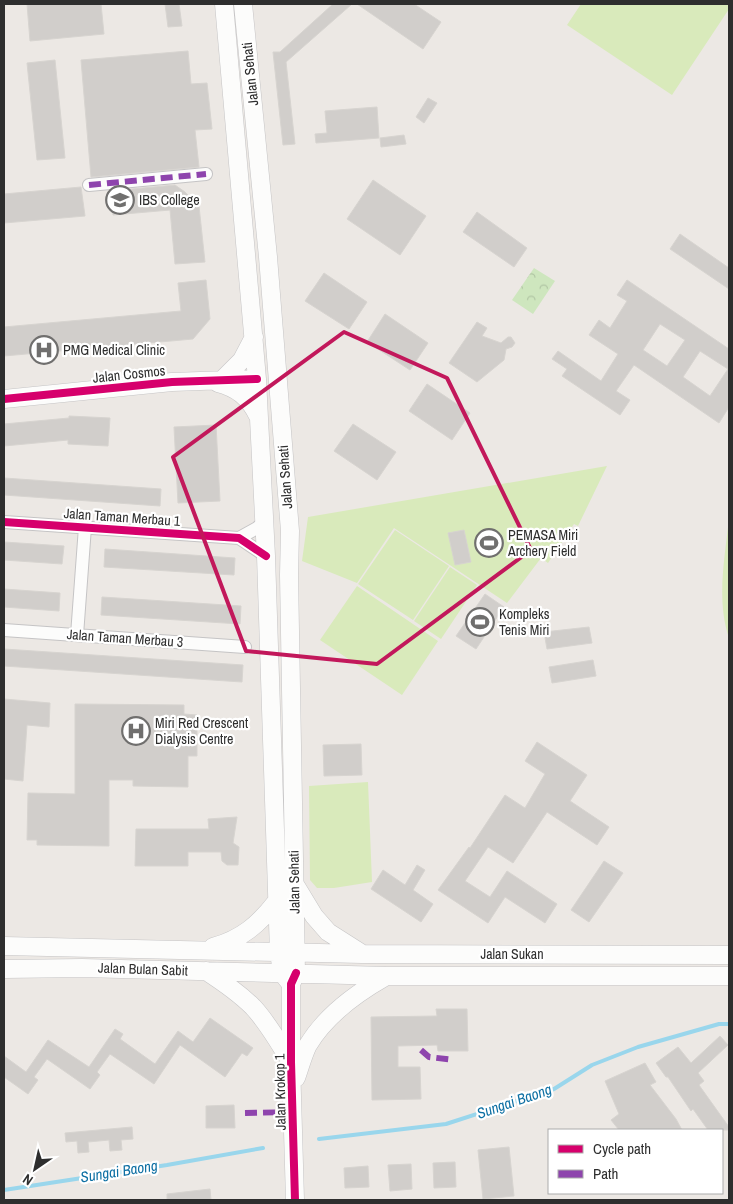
<svg xmlns="http://www.w3.org/2000/svg" width="733" height="1204" viewBox="0 0 733 1204" font-family="'Archivo Narrow',sans-serif">
	<style>
		.forest { fill: url(#forest-crowns) }
		.pitch { fill: #d9eabb }
		.lines { fill: none; stroke-linecap: round; stroke-linejoin: round }
		.stream { stroke: #99d6ec; stroke-width: 4 }
		.building { fill: #d1cecb; stroke: #d7d4d0; fill-rule: evenodd }
		.street-casing { stroke: #c5c4c5; stroke-width: 14 }
		.secondary-casing { stroke: #c5c4c5; stroke-width: 19 }
		.street { stroke: #fcfcfb; stroke-width: 12 }
		.secondary { stroke: #fcfcfb; stroke-width: 18 }
		.quiet { stroke: #8e44ad; stroke-width: 6; stroke-dasharray: 12 6; stroke-linecap: butt }
		.cycleway-casing { stroke: #fff; stroke-width: 11 }
		.cycleway { stroke: #d6006c; stroke-width: 8 }
		.marked { fill: none; stroke: #c2185b; stroke-width: 4; stroke-linejoin: round }
		.labels { text-anchor: middle; dominant-baseline: central; stroke-width: 4.5; stroke-linejoin: round; paint-order: stroke }
		.street-label { font-size: 14px; fill: #2e2e2e; stroke: #fff }
		.poi-label { font-size: 14px; fill: #2e2e2e; stroke: #fff; text-anchor: start }
		.water-label { font-size: 15px; font-style: italic; fill: #0d6fa3; stroke: #fff }
	</style>
	<defs>
		<pattern id="forest-crowns" width="20" height="18" patternUnits="userSpaceOnUse" patternTransform="scale(1.25)"><rect width="20" height="18" fill="#cee6be"/><path d="M2 6a3 3 0 1 1 6 0M12 15a3 3 0 1 1 6 0" fill="none" stroke="#b1c6a4"/></pattern>
	</defs>
	<rect width="100%" height="100%" fill="#ece8e4"/>
	<path class="forest" d="M534,268L555,281L533,314L512,300Z"/>
	<path class="pitch" d="M581,4H729V9L672,95L567,25Z
		M607,466L578,526L574,524L548,563L541,558L507,603L394,528L357,583L302,561L308,517Z
		M729,518V638C716,600 725,557 729,518Z
		M395,530L449,566L413,620L358,584Z
		M450,567L477,585L441,639L414,621Z
		M357,586L438,641L402,695L320,640Z
		M368,782L372,882L334,888H317L310,880L309,786Z"/>
	<g class="lines">
		<path class="stream" d="M319,1139L446,1124L554,1089L592,1065L638,1047L719,1024H729
			M4,1190L167,1165L263,1148"/>
	</g>
	<path class="building" d="M27,4H101L104,34L30,41Z
		M165,4H179L182,26L168,27Z
		M333,4H352L286,62L295,144L283,145L273,52H280Z
		M357,4H414L441,22L423,49Z
		M188,51L191,84L207,83L212,129L195,130L199,167L91,177L81,60Z
		M55,60L65,158L37,160L27,63Z
		M428,98L437,103L424,123L416,117Z
		M377,107L379,138L316,143L315,134L327,133L325,111Z
		M404,135L406,144L381,147L380,138Z
		M373,180L426,216L400,255L347,219Z
		M175,185L185,192L199,206L205,262L175,264L170,210L113,215L111,191Z
		M81,187L85,216L4,223V194Z
		M477,212L527,248L514,267L463,232Z
		M680,234L729,268V289L670,249Z
		M324,273L367,302L349,329L305,301Z
		M206,280L210,319L193,339L4,356V327L181,311L178,283Z
		M627,280L729,349V407L719,423L634,365L616,391L630,400L620,415L562,376L567,369L552,359L558,351L601,381L618,354L589,335L599,320L610,328L627,301L617,295ZM660,324L685,340L667,366L643,350ZM700,351L728,369L710,396L683,377Z
		M385,314L428,343L410,370L367,342Z
		M477,322L487,328L482,336L501,343L508,337H511L515,343L512,347L506,349L504,360L477,382L449,363Z
		M427,384L470,413L452,440L409,411Z
		M69,416L110,418L108,446L68,444V440L4,446V424L69,418Z
		M353,424L396,452L377,480L334,451Z
		M216,425L220,501L178,503L174,427Z
		M4,478L161,489L160,506L4,495Z
		M464,530L471,562L455,565L448,533Z
		M4,542L64,546L62,564L4,560Z
		M105,549L235,558L234,575L104,567Z
		M4,589L60,593L59,611L4,607Z
		M485,594L504,607L476,649L456,636Z
		M102,597L241,606L240,624L101,615Z
		M589,627L592,643L547,649L544,632Z
		M4,649L243,665L242,682L4,666Z
		M593,660L596,676L552,683L549,667Z
		M4,699L50,703L49,727L27,725L23,781L4,779Z
		M75,704L184,705V714L197,715V756H188V787L133,786V780H109V846L37,845V840H27L28,793L75,794Z
		M537,742L587,775L570,801L609,827L597,845L547,812L513,863L488,847L465,881L490,897L507,871L557,904L545,923L505,897L488,923L438,890L469,847L470,848L505,795L525,808L545,774L525,761Z
		M361,744L362,775L324,776L323,745Z
		M237,817L233,843L239,847L238,865H227L222,861L221,852H188V866H135L136,829H209L208,819Z
		M604,861L623,873L589,922L571,910Z
		M417,865L425,870L413,890L433,904L421,922L371,889L383,870L405,885Z
		M436,1009H467L468,1051H438L437,1045L398,1046V1067H420L421,1099L372,1100L371,1017L437,1016Z
		M210,1018L253,1048L247,1056L242,1053L225,1077L180,1045L154,1084L110,1054L97,1072L100,1075L90,1089L47,1059L34,1077L38,1080L28,1094L4,1077V1056L26,1072L48,1040L89,1067L115,1029L123,1034L120,1039L155,1064L178,1031L193,1042Z
		M720,1036L728,1045L698,1073L704,1081L699,1085L729,1127V1130H708L693,1109L691,1111L668,1077H666L656,1063L678,1047L691,1063Z
		M645,1063L656,1082L650,1085L676,1119L682,1130H619L611,1120L619,1114L605,1081Z
		M234,1105L235,1128H206V1106Z
		M132,1127L133,1139L121,1140L122,1150L110,1151L109,1140L88,1142L89,1152L78,1153L77,1141L66,1142L65,1133Z
		M509,1147L514,1196L483,1199L478,1150Z
		M455,1162L456,1187L434,1188L433,1163Z
		M411,1164L412,1189L390,1191L388,1165Z
		M368,1166L369,1187L345,1188L344,1168Z
		M210,1189L211,1200H167V1194Z"/>
	<g class="lines">
		<defs>
			<path id="street" d="M89,185L206,174
				M4,522L239,538L266,556
				M239,538L257,528L265,521
				M4,630L245,647
				M77,635L85,527"/>
			<path id="secondary" d="M224,4L257,379L266,556L279,952L282,973L291,984
				M243,4L268,257L290,531L289,575L296,973L291,984V1062L295,1200
				M222,380L242,360L254,337
				M218,383C237,388 249,397 258,416
				M4,399L172,382L257,379
				M294,883L314,916L328,932L361,953
				M4,946L362,954L729,955
				M213,947C242,939 259,924 276,902
				M4,969L82,968L386,976H729
				M206,971C223,982 239,993 253,1007C268,1023 279,1043 291,1062
				M296,1078C300,1067 303,1055 308,1045C326,1015 355,994 385,977"/>
		</defs>
		<use href="#street" class="street-casing"/>
		<use href="#secondary" class="secondary-casing"/>
		<use href="#street" class="street"/>
		<use href="#secondary" class="secondary"/>
		<path class="quiet" d="M89,185L206,174
			M421,1050L429,1057L454,1060
			M245,1113L293,1112"/>
		<defs>
			<path id="cycleway" d="M4,399L172,382L257,379
				M4,522L239,538L266,556
				M295,1200L291,1062V984L296,973"/>
		</defs>
		<use href="#cycleway" class="cycleway-casing"/>
		<use href="#cycleway" class="cycleway"/>
	</g>
	<path class="marked" d="M344,332L447,378L531,550L377,664L246,651L173,457Z"/>
	<defs>
		<symbol id="university-ring" viewBox="-11 -11 22 22"><circle r="9.5" fill="#fff" stroke="#706f6e" stroke-width="1.5"/><path d="M0-5L7-2L0 1L-7-2ZM-4 1L0 2.5L4 1V4Q0 6-4 4Z" fill="#706f6e"/></symbol>
		<symbol id="hospital-ring" viewBox="-11 -11 22 22"><circle r="9.5" fill="#fff" stroke="#706f6e" stroke-width="1.5"/><path d="M-5-5h3v3.5h4V-5h3V5h-3V1.5h-4V5h-3Z" fill="#706f6e"/></symbol>
		<symbol id="stadium-ring" viewBox="-11 -11 22 22"><circle r="9.5" fill="#fff" stroke="#706f6e" stroke-width="1.5"/><path d="M0-5a6.5 5 0 1 0 0 10a6.5 5 0 1 0 0-10ZM-3.5-1.8h7v3.6h-7Z" fill="#706f6e"/></symbol>
	</defs>
	<g fill-rule="evenodd">
		<use href="#university-ring" x="104" y="184" width="32" height="32"/>
		<use href="#hospital-ring" x="28" y="334" width="32" height="32"/>
		<use href="#stadium-ring" x="473" y="527" width="32" height="32"/>
		<use href="#stadium-ring" x="464" y="606" width="32" height="32"/>
		<use href="#hospital-ring" x="120" y="715" width="32" height="32"/>
	</g>
	<g class="labels">
		<g class="street-label">
			<text transform="translate(250 74) rotate(-96)">Jalan Sehati</text>
			<text transform="translate(129 374) rotate(-6)">Jalan Cosmos</text>
			<text transform="translate(285 477) rotate(-94)">Jalan Sehati</text>
			<text transform="translate(122 517) rotate(4)">Jalan Taman Merbau 1</text>
			<text transform="translate(125 638) rotate(4)">Jalan Taman Merbau 3</text>
			<text transform="translate(294 882) rotate(-91)">Jalan Sehati</text>
			<text x="512" y="954">Jalan Sukan</text>
			<text transform="translate(143 969) rotate(2)">Jalan Bulan Sabit</text>
			<text transform="translate(280 1092) rotate(-91)">Jalan Krokop 1</text>
		</g>
		<g class="poi-label">
			<text x="139" y="200">IBS College</text>
			<text x="63" y="350">PMG Medical Clinic</text>
			<text x="508" y="535">PEMASA Miri<tspan x="508" dy="16">Archery Field</tspan></text>
			<text x="499" y="614">Kompleks<tspan x="499" dy="16">Tenis Miri</tspan></text>
			<text x="155" y="723">Miri Red Crescent<tspan x="155" dy="16">Dialysis Centre</tspan></text>
		</g>
		<g class="water-label">
			<text transform="translate(514 1101) rotate(-19)">Sungai Baong</text>
			<text transform="translate(119 1171) rotate(-9)">Sungai Baong</text>
		</g>
	</g>
	<rect width="733" height="1204" fill="none" stroke="#2e2e2e" stroke-width="10"/>
	<rect x="548" y="1129" width="175" height="65" fill="#ffffff" stroke="#ababab"/>
	<rect x="558" y="1145" width="25" height="8" fill="#d6006c" stroke="#ababab"/>
	<text x="593" y="1154" font-size="15" fill="#2e2e2e">Cycle path</text>
	<rect x="558" y="1170" width="25" height="8" fill="#8e44ad" stroke="#ababab"/>
	<text x="593" y="1179" font-size="15" fill="#2e2e2e">Path</text>
	<g transform="translate(35 1169) rotate(214)" stroke="#ffffff" stroke-width="4" paint-order="stroke">
	<path d="M0-4L9 19L0 12L-9 19Z" fill="#2e2e2e"/>
	<text y="-8" font-size="14" font-weight="bold" text-anchor="middle" fill="#2e2e2e">N</text>
	</g>
</svg>
